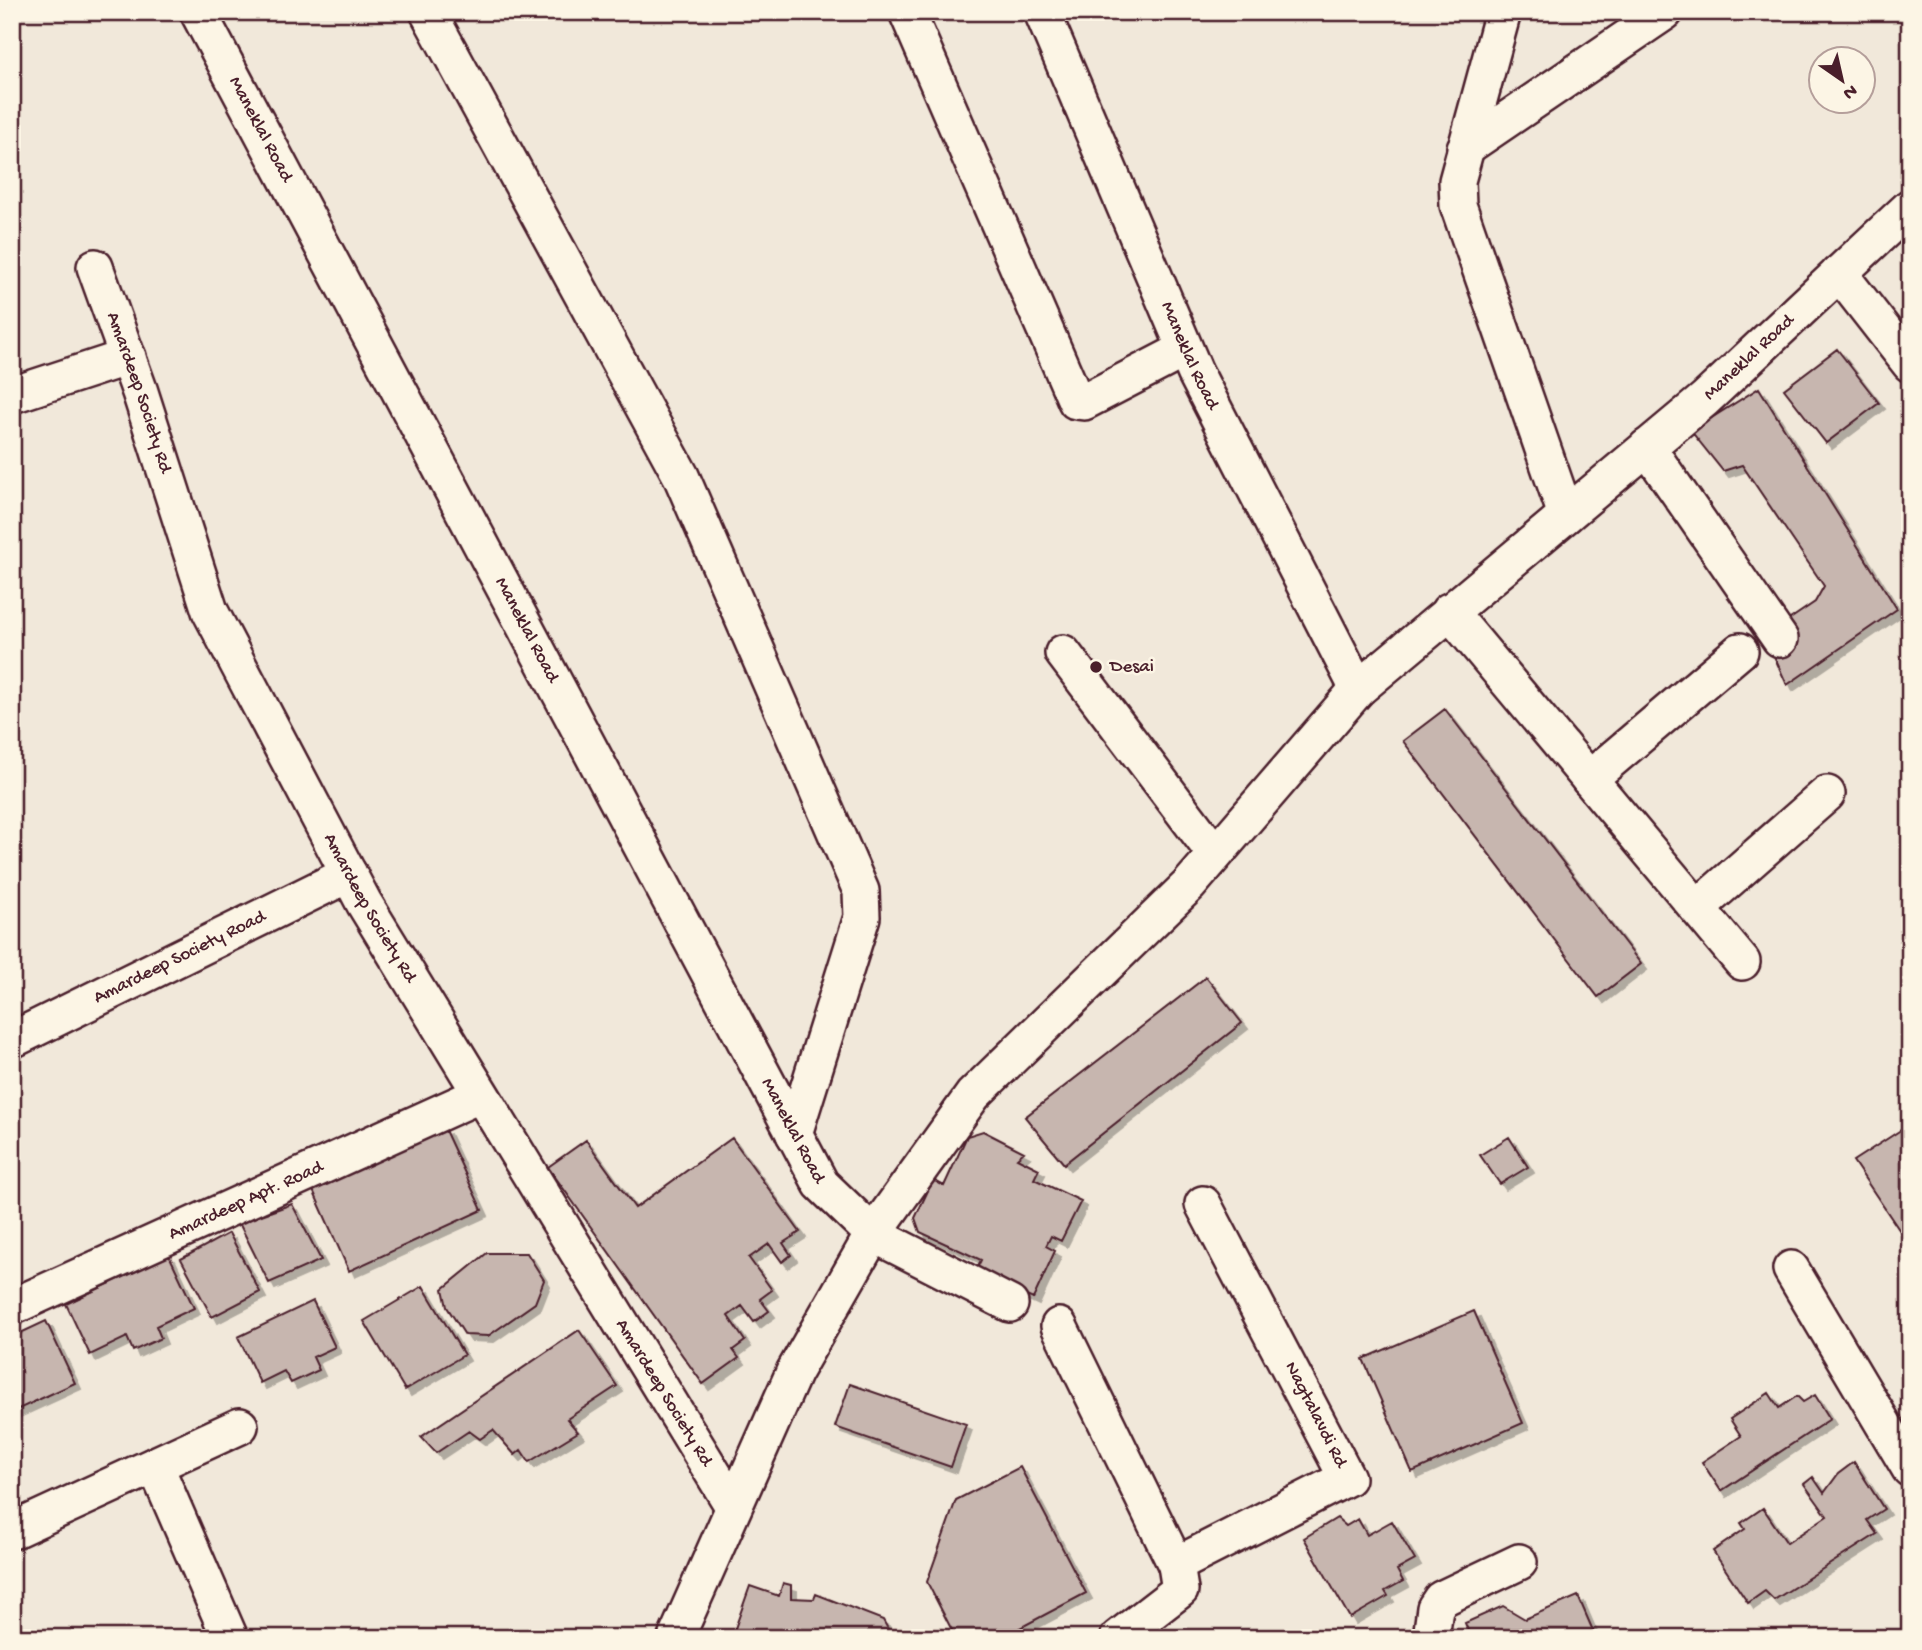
<svg xmlns="http://www.w3.org/2000/svg" width="1922" height="1650" viewBox="0 0 1922 1650" font-family="'Gochi Hand',sans-serif">
	<style>
		.building { fill: #c7b6af; stroke: #4a1f2b; stroke-width: 2; filter: url(#shadow) }
		.lines { fill: none; stroke-linecap: round; stroke-linejoin: round }
		.minor-casing { stroke: #4a1f2b; stroke-width: 40 }
		.minor { stroke: #fcf5e5; stroke-width: 35 }
		.poi-dot { fill: #4a1f2b; stroke: #fcf5e5; stroke-width: 2.5 }
		.labels { text-anchor: middle; dominant-baseline: central; stroke-width: 5; stroke-linejoin: round; paint-order: stroke }
		.street-label { font-size: 19px; fill: #4a1f2b; stroke: #fcf5e5 }
		.poi-label { font-size: 19px; fill: #4a1f2b; stroke: #fcf5e5; text-anchor: start }
	</style>
	<defs>
		<filter id="shadow"><feDropShadow dx="6" dy="6" stdDeviation="0" flood-color="#0004"/></filter>
	</defs>
	<rect width="100%" height="100%" fill="#f1e8da"/>
	<filter id="ink" filterUnits="userSpaceOnUse"><feTurbulence type="fractalNoise" baseFrequency=".0143" numOctaves="2"/><feDisplacementMap in="SourceGraphic" scale="14" xChannelSelector="R" yChannelSelector="G"/><feConvolveMatrix kernelMatrix="1 2 1 2 8 2 1 2 1" color-interpolation-filters="sRGB"/></filter>
	<g filter="url(#ink)">
		<path class="building" d="M1837,349L1879,403L1826,443L1784,389Z
			M1759,388L1897,609L1787,685L1765,636L1815,602L1824,586L1742,465L1723,471L1691,431Z
			M1445,709L1641,964L1598,997L1403,741Z
			M1206,977L1242,1023L1064,1164L1025,1117Z
			M1910,1124V1246L1853,1161Z
			M444,1128L482,1210L349,1271L312,1188Z
			M983,1131L1024,1152L1017,1158L1039,1169L1034,1179L1081,1201L1061,1241L1051,1236L1046,1246L1055,1251L1033,1299L975,1272L981,1260L920,1232L915,1218L933,1180L944,1186L967,1136Z
			M1509,1137L1528,1167L1500,1184L1480,1155Z
			M732,1138L800,1232L783,1243L791,1255L782,1262L769,1244L749,1258L772,1290L760,1299L769,1311L754,1322L742,1306L728,1316L745,1341L733,1350L739,1358L703,1384L548,1167L586,1140L635,1208Z
			M292,1204L321,1260L269,1283L239,1223Z
			M229,1233L260,1292L212,1317L181,1259Z
			M487,1253H527L544,1280L535,1303L488,1336L465,1335L447,1307L443,1289Z
			M169,1255L194,1308L156,1326L161,1338L133,1351L127,1337L90,1355L66,1304Z
			M423,1286L464,1355L405,1390L364,1321Z
			M313,1301L335,1347L313,1357L319,1370L291,1383L284,1371L260,1383L238,1337Z
			M1474,1311L1523,1423L1412,1472L1363,1359Z
			M46,1321L75,1383L12,1412V1337Z
			M579,1330L617,1386L567,1419L578,1432L529,1462L521,1450L515,1455L493,1430L480,1439L469,1431L436,1453L421,1437Z
			M850,1384L966,1424L951,1467L835,1427Z
			M1769,1393L1779,1408L1797,1396L1803,1402L1815,1395L1830,1419L1721,1491L1702,1462L1741,1436L1730,1419Z
			M1854,1462L1884,1509L1867,1520L1877,1534L1774,1600L1765,1591L1748,1603L1713,1551L1745,1529L1741,1523L1763,1508L1787,1543L1827,1516L1804,1484L1813,1477L1824,1493L1838,1474Z
			M1020,1467L1086,1593L1001,1638H956L927,1582L956,1500Z
			M1337,1518L1346,1526L1358,1519L1367,1535L1392,1521L1415,1560L1397,1570L1403,1581L1385,1591L1388,1596L1350,1618L1304,1538Z
			M783,1583L791,1585V1598L814,1599L816,1594L883,1620L893,1638L732,1637L750,1586L779,1596Z
			M1578,1596L1594,1633L1582,1638H1471L1465,1623L1503,1606L1525,1619Z"/>
		<g class="lines">
			<defs>
				<g id="minor">
					<path id="s1" d="M198,12L821,1184L873,1234L1010,1304"/>
					<path d="M428,12L681,476L861,891L862,917L794,1134"/>
					<path d="M907,12L1076,401L1084,402L1184,350"/>
					<path id="s2" d="M1042,12L1195,372L1358,689"/>
					<path d="M1503,12L1457,181L1458,205L1566,515"/>
					<path d="M1465,148L1665,12"/>
					<path id="s3" d="M95,267L140,392L210,611L364,903L733,1506"/>
					<path d="M1839,273L1910,364"/>
					<path d="M12,395L128,357"/>
					<path d="M1647,447L1780,639"/>
					<path d="M1449,611L1742,962"/>
					<path d="M1063,653L1215,854"/>
					<path d="M1589,779L1740,651"/>
					<path d="M1697,908L1827,794"/>
					<path id="s4" d="M12,1040L349,874"/>
					<path d="M1791,1269L1910,1469"/>
					<path id="s5" d="M12,1307L479,1095"/>
					<path d="M1059,1326L1176,1565"/>
					<path d="M155,1465L230,1638"/>
					<path d="M12,1531L240,1426"/>
					<path id="s6" d="M676,1638L794,1372L873,1234L973,1095L1189,885L1358,689L1705,399L1910,207"/>
					<path d="M1118,1638L1180,1590L1176,1565L1347,1478L1203,1204"/>
					<path d="M1431,1638L1435,1608L1441,1599L1519,1562"/>
				</g>
			</defs>
			<use href="#minor" class="minor-casing"/>
			<use href="#minor" class="minor"/>
		</g>
	</g>
	<circle class="poi-dot" cx="1096" cy="667" r="7"/>
	<g class="labels">
		<g class="street-label">
			<text stroke="none"><textPath href="#s1" startOffset="133">Maneklal Road</textPath></text>
			<text stroke="none"><textPath href="#s2" startOffset="374">Maneklal Road</textPath></text>
			<text stroke="none"><textPath href="#s6" startOffset="1694">Maneklal Road</textPath></text>
			<text stroke="none"><textPath href="#s3" startOffset="133">Amardeep Society Rd</textPath></text>
			<text stroke="none"><textPath href="#s1" startOffset="700">Maneklal Road</textPath></text>
			<text stroke="none"><textPath href="#s3" startOffset="700">Amardeep Society Rd</textPath></text>
			<text stroke="none"><textPath href="#s4" startOffset="187">Amardeep Society Road</textPath></text>
			<text stroke="none"><textPath href="#s1" startOffset="1267">Maneklal Road</textPath></text>
			<text stroke="none"><textPath href="#s5" startOffset="257">Amardeep Apt. Road</textPath></text>
			<text stroke="none"><textPath href="#s3" startOffset="1267">Amardeep Society Rd</textPath></text>
			<text transform="translate(1315 1415) rotate(63)">Nagtalavdi Rd</text>
		</g>
		<g class="poi-label">
			<text x="1110" y="667">Desai</text>
		</g>
	</g>
	<rect width="1922" height="1650" fill="none" stroke="#fcf5e5" stroke-width="42"/>
	<rect x="21" y="21" width="1880" height="1608" fill="none" stroke="#4a1f2b" stroke-width="2.5" filter="url(#ink)"/>
	<g transform="translate(1842 80) rotate(146)"><circle r="33" fill="#fcf5e5" stroke="#b59f9b" stroke-width="2"/>
	<path d="M0-5L12 26L0 18L-12 26Z" fill="#4a1f2b"/>
	<text y="-10" font-size="19" font-weight="bold" text-anchor="middle" fill="#4a1f2b">N</text>
	</g>
</svg>
